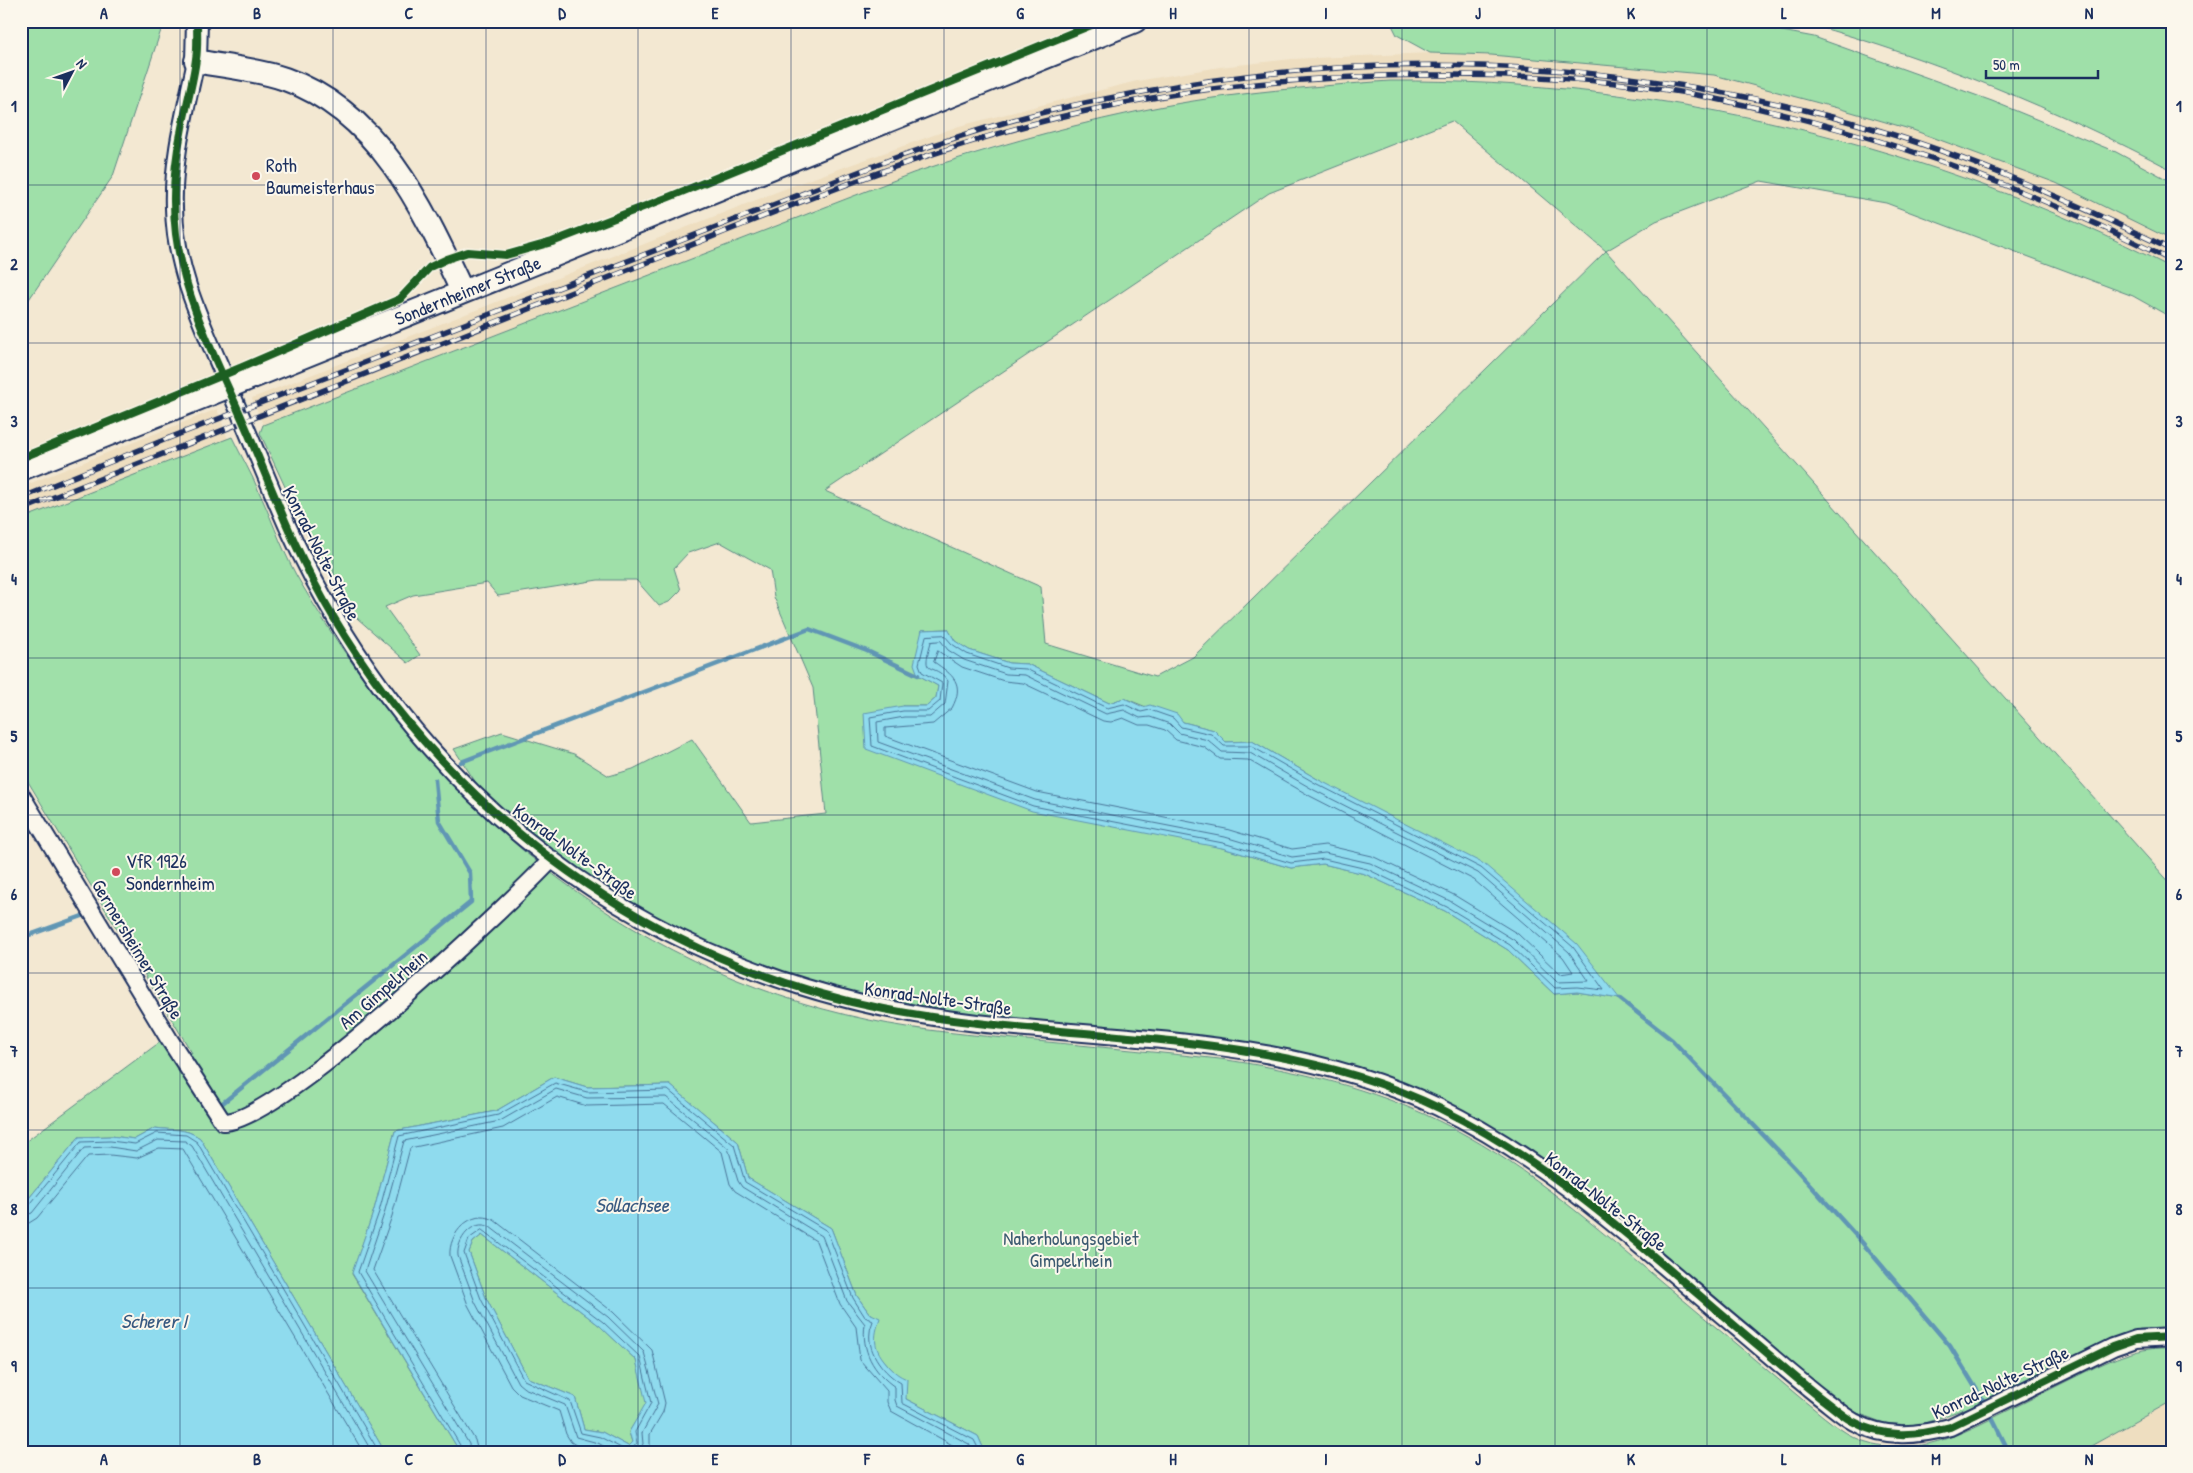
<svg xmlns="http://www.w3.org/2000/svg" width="2193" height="1473" viewBox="0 0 2193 1473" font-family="'Patrick Hand',sans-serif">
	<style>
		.built { fill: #eedec0 }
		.green { fill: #9fe0a9; stroke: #5d8884; fill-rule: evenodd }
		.water { fill: #8fdbee; stroke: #6196b4; fill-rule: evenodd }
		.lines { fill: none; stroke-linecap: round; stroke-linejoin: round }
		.shore { stroke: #497498; stroke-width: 1 }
		.stream { stroke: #6196b4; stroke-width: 4.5 }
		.minor-casing { stroke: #1b2f5e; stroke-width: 20 }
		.tertiary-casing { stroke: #1b2f5e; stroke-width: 24 }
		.secondary-casing { stroke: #1b2f5e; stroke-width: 26 }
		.minor { stroke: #fbf7ec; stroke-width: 16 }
		.tertiary { stroke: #fbf7ec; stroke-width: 20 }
		.secondary { stroke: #fbf7ec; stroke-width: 22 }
		.rail-casing { stroke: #1b2f5e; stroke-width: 5.5 }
		.rail { stroke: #fbf7ec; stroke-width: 4; stroke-dasharray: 11; stroke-linecap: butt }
		.secondary-bridge-casing { stroke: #1b2f5e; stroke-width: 26; stroke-linecap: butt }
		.secondary-bridge { stroke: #fbf7ec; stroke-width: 22 }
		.cycleway-casing { stroke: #fbf7ec; stroke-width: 11 }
		.cycleway { stroke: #1b5e20; stroke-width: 8 }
		.grid { fill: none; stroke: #1b2f5e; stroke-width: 1; stroke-opacity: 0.55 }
		.poi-dot { fill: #d1495b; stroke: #fbf7ec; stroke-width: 2 }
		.labels { text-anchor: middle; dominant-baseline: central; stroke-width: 4; stroke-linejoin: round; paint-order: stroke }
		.poi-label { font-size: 19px; fill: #1b2f5e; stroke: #fbf7ec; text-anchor: start }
		.street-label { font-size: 19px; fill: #1b2f5e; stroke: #fbf7ec }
		.park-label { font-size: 19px; fill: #3c5b71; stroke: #fbf7ec }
		.water-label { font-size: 20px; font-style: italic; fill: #385a82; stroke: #fbf7ec }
		.neatline { fill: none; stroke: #1b2f5e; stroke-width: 2 }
		.grid-label { font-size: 16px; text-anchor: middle; font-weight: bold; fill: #1b2f5e }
	</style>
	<rect width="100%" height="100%" fill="#f3e8d2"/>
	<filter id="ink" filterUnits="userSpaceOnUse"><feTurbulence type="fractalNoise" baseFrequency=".02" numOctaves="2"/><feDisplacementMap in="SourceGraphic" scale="10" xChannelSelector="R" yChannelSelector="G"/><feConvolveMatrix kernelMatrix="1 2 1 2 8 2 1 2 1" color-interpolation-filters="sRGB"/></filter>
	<g filter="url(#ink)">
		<path class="built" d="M1430,53L1491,55L1714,75L1841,109L1913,130L1992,159L2056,183L2128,217L2172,240V268L2123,243L2042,207L1942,170L1826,135L1724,111L1612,93L1464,81H1390L1131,113L984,149L913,173L263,425L252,398L797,184L959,126L1137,81L1220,67L1292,59Z
			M217,409L228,439L21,519V487Z
			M2172,1401V1452H2080Z"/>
		<path class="green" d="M21,21H164L113,176L21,311Z
			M1390,21H1729L1814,37L1992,101L2116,152L2172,182V240L2056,183L1913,130L1841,109L1714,75L1491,55L1430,53L1397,35Z
			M1809,21H2172V170C2057,109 1934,59 1809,24Z
			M1390,81C1662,79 1930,144 2172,268V318L2133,296L1886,203L1761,181L1656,221L1606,251L2172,885V1328L2140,1329L2115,1337L1967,1408L1925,1423L1909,1425L1884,1423L1857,1413L1816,1385L1534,1154L1490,1126L1443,1102L1325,1059L1243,1043L917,1009L837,990L751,963L677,930L609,891L556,854L482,792L454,749L502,732L574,754L609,776L633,769L692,739L751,822L826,814L813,688L774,597L770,570L720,542L688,553L674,568L681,590L669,602L659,606L636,580H598L498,596L487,583L413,595L385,607L420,655L408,663L357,618L308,536L260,433L263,425L913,173C985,149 1056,129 1130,113C1215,94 1303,87 1390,81ZM1452,121L1606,251L1193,657L1155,677L1046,644L1041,587L825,491L1269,193ZM948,629L955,641L969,650L1009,663L1027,664L1109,703L1124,698L1183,722L1214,730L1226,742L1252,741L1319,780L1620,999L1577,992L1554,994L1508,950L1445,911L1365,874L1323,864L1291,868L1222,848L903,706H927L936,698L938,686L918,675L922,630Z
			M232,437C241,456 252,474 260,494C274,524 284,556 302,585C429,801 620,968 869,1020C921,1031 973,1035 1026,1040C1090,1046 1155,1052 1220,1059C1290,1069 1359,1085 1424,1114C1504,1150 1571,1206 1638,1262C1693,1308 1748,1354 1803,1400C1821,1414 1841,1433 1863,1441C1916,1459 1961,1434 2007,1411C2033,1398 2059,1385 2085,1372C2113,1359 2140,1346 2172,1348V1401L2080,1452H985L978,1436L906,1399L898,1376L877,1353L869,1313L857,1296L831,1228L748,1178L738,1142L670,1085L587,1087L554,1077L496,1111L395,1131L374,1210L352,1274L460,1452H385L200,1138C184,1127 174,1131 155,1128L135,1139L111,1136L79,1137L21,1208V1145L160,1042L192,1053L21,770V519Z
			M482,1235L600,1326L636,1360L647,1403L629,1432L632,1442L628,1446L602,1432L584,1429L575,1397L528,1378L486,1298L469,1252L473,1242Z"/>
		<path class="water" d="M948,629L955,641L969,650L1009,663L1027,664L1109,703L1124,698L1143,707L1150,705L1177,714L1183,722L1214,730L1226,742L1252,741L1319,780L1484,864L1577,944L1620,999L1577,992L1554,994L1508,950L1445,911L1365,874L1323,864L1291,868L1222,848L1032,811L866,749L864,713L903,706H927L936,698L938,686L918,675L914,664L922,630Z
			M554,1077L587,1087L670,1085L738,1142L748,1178L831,1228L857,1296L869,1313L880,1318C873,1339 873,1348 888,1365C894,1372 899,1376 907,1379L906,1399L978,1436L985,1452H460L352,1273L374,1210L395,1131L496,1111ZM482,1235L600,1326L636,1360L646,1403L629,1432L632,1442L628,1446L602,1432L584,1429L575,1397L528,1378L486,1298L469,1252L473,1242Z
			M155,1128C174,1131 184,1127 200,1138L385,1452H21V1208L79,1137L111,1136L135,1139Z"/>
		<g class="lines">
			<path class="shore" d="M944,635L952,644L967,654L1008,668L1026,669L1107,708L1124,704L1141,712L1150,710L1173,718L1181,727L1211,734L1224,746H1251L1317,784L1481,868L1573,947L1604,990L1577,987L1555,988L1510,945L1447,907L1367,869L1324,859L1291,863L1223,843L1033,806L872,746L870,717L903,711H928L940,701L942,683L922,672L919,664L926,636Z
				M941,641L948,650L964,660L1006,674L1025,675L1106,714L1124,710L1140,718L1150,717L1170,724L1179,733L1208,740L1222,752L1250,753L1314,790L1478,873L1569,952L1589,981L1557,982L1514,940L1450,901L1370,863L1325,853L1292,857L1225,837L1035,800L878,742L877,722L904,717H930L945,704L948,681C933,660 920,680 931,642Z
				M938,651L962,667L1004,681L1023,683L1103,721L1111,722L1123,718L1139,725H1149L1165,730L1176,740L1204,747L1220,759L1248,760L1310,796L1474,880L1563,957L1573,972L1560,974L1518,934L1454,895L1372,856L1325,845L1292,849L1226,829L1037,792L885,736V728L933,724L952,708C965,683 953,675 934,662Z
				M21,1210L27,1208L81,1142L110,1141L135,1144L157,1133L186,1135L197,1142L379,1452
				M21,1217L32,1213L84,1148L110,1147L136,1151L158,1140L185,1141L192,1146L372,1452
				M21,1224L29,1223L37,1218L88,1156L110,1155L137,1158L159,1148L183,1149L363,1452
				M482,1230L603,1322L640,1357L651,1403L635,1432L637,1443L631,1450H625L600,1437L581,1433L570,1401L524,1380L481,1299L464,1253L469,1239Z
				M464,1452L358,1272L379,1212L399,1136L498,1115L555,1083L587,1092L668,1090L734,1145L745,1182L827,1231L853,1298L865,1317L873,1321C872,1325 870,1328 870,1332C867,1353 885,1374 901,1383L902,1403L974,1440L980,1452
				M470,1452L469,1444L365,1271L384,1214L404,1141L500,1121L556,1089L587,1098L666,1097L728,1148L738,1181L742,1187L822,1236L847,1301L865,1324C861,1350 873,1372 895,1387V1400L897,1406L969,1444L973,1452
				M478,1452L475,1440L373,1270L392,1216L410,1148L503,1128L557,1097L587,1106L664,1104L722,1152L730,1184L735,1191L816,1241L840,1304L856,1327L860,1360L887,1391V1402L891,1411L965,1452
				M599,1452L579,1447L571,1442L566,1434L559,1411L520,1395L511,1386L468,1305L450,1256C448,1234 471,1208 494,1220L613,1312L652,1350L665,1403L663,1412L650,1434V1444L648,1452
				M614,1452L598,1443L576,1437L565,1405L524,1388L518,1383L475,1302L458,1256C456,1240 473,1218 490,1227L608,1317L644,1352L658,1404L642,1433L643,1444L638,1452"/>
			<path class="stream" d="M461,762L809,629L867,651L918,675
				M21,938L88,914
				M1620,999L1672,1040L1794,1167L1860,1240L1950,1346L1986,1405
				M217,1103L219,1106L471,902L470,873L439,821L435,780
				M1989,1412L2009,1452"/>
			<defs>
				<path id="minor" d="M196,61C186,109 172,158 174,208C175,267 200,320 223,373C239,411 255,450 271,488C396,795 647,985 977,1023C1133,1041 1294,1038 1438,1107C1554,1163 1649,1255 1747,1336C1773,1358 1798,1380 1824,1400C1833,1407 1843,1416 1854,1422C1886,1439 1917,1436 1950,1427L2113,1347L2136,1339L2172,1337
					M21,795L169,1039L223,1122C276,1125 507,907 552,859"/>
				<path id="tertiary" d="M196,61L197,21"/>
				<g id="secondary">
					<path d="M196,61C225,67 257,69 285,79C379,112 423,208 462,291"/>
					<path id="s1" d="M245,380L1135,21"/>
					<path d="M21,469L210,394"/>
				</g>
			</defs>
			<use href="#minor" class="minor-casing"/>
			<use href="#tertiary" class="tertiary-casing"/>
			<use href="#secondary" class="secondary-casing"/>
			<use href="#minor" class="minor"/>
			<use href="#tertiary" class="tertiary"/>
			<use href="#secondary" class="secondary"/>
			<defs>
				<path id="rail" d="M21,498L169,438L892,159C925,148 959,136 993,126C1041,111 1092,101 1142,92C1371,49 1606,58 1832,117C1950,148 2063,197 2172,250
					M21,510C225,429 429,348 633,268C787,208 942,140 1105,107C1213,84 1321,76 1431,75C1521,74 1614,79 1702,96C1866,129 2023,184 2172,261"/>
			</defs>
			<use href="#rail" class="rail-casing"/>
			<use href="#rail" class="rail"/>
			<defs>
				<path id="secondary-bridge" d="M210,394L245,380"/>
			</defs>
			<use href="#secondary-bridge" class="secondary-bridge-casing"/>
			<use href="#secondary-bridge" class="secondary-bridge"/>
			<defs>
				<path id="cycleway" d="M197,21C197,34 198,47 196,59C193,84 185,109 181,133C174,166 172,200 176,234C185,304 222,371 249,435C275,497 299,560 334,618C452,816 657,965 884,1009C1070,1045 1267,1024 1441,1109C1558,1166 1655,1259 1754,1342C1777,1361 1799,1381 1822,1399C1832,1406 1842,1416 1852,1421C1884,1439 1917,1436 1950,1427L2113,1347L2136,1339L2172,1337
					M21,458L240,368L400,299L430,267L447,259L468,252L506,255L552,242L669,197L1101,21"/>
			</defs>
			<use href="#cycleway" class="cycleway-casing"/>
			<use href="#cycleway" class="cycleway"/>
		</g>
	</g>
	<path class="grid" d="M180,21V1452M333,21V1452M486,21V1452M638,21V1452M791,21V1452M944,21V1452M1096,21V1452M1249,21V1452M1402,21V1452M1555,21V1452M1707,21V1452M1860,21V1452M2013,21V1452M21,185H2172M21,343H2172M21,500H2172M21,658H2172M21,815H2172M21,973H2172M21,1130H2172M21,1288H2172"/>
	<g class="poi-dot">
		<circle cx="256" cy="176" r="5"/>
		<circle cx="116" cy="872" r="5"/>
	</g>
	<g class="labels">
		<g class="poi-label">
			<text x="266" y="165">Roth<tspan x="266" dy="22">Baumeisterhaus</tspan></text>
			<text x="126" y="861">VfR 1926<tspan x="126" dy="22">Sondernheim</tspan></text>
		</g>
		<g class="street-label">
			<text stroke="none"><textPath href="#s1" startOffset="240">Sondernheimer Straße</textPath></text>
			<text transform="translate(322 553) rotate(63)">Konrad-Nolte-Straße</text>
			<text transform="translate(575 851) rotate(36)">Konrad-Nolte-Straße</text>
			<text transform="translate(138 949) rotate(59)">Germersheimer Straße</text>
			<text transform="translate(383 989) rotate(-41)">Am Gimpelrhein</text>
			<text transform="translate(938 998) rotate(8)">Konrad-Nolte-Straße</text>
			<text transform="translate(1606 1201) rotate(38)">Konrad-Nolte-Straße</text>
			<text transform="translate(2000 1382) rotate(-25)">Konrad-Nolte-Straße</text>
		</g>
		<g class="park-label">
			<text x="1071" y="1238">Naherholungsgebiet<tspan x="1071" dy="22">Gimpelrhein</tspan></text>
		</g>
		<g class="water-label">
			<text x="632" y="1204">Sollachsee</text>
			<text x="154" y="1320">Scherer I</text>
		</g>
	</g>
	<rect width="2193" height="1473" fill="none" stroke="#fbf7ec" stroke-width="55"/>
	<g transform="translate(72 72) rotate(49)" stroke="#fbf7ec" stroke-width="4" paint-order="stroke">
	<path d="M0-4L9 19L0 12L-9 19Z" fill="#1b2f5e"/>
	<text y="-8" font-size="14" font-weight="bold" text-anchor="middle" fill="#1b2f5e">N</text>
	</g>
	<path d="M1986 70v8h112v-8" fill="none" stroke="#1b2f5e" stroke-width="2.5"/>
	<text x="1993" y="70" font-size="15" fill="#1b2f5e" stroke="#fbf7ec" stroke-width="4" paint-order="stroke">50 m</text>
	<rect x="28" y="28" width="2138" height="1418" class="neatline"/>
	<g class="grid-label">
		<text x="104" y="19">A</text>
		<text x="257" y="19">B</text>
		<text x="409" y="19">C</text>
		<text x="562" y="19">D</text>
		<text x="715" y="19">E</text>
		<text x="867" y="19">F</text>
		<text x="1020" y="19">G</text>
		<text x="1173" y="19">H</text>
		<text x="1326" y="19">I</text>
		<text x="1478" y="19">J</text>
		<text x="1631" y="19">K</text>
		<text x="1784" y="19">L</text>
		<text x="1936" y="19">M</text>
		<text x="2089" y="19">N</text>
		<text x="14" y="112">1</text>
		<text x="2179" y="112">1</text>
		<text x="14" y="270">2</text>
		<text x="2179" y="270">2</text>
		<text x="14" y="427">3</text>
		<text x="2179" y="427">3</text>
		<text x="14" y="585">4</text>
		<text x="2179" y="585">4</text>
		<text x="14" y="742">5</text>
		<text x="2179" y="742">5</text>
		<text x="14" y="900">6</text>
		<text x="2179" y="900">6</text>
		<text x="14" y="1057">7</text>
		<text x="2179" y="1057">7</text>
		<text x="14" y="1215">8</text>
		<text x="2179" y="1215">8</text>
		<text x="14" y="1372">9</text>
		<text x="2179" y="1372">9</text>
		<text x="104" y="1465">A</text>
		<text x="257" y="1465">B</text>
		<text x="409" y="1465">C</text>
		<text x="562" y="1465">D</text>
		<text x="715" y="1465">E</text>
		<text x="867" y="1465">F</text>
		<text x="1020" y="1465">G</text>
		<text x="1173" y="1465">H</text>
		<text x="1326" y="1465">I</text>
		<text x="1478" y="1465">J</text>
		<text x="1631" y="1465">K</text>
		<text x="1784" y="1465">L</text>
		<text x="1936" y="1465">M</text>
		<text x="2089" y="1465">N</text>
	</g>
</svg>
